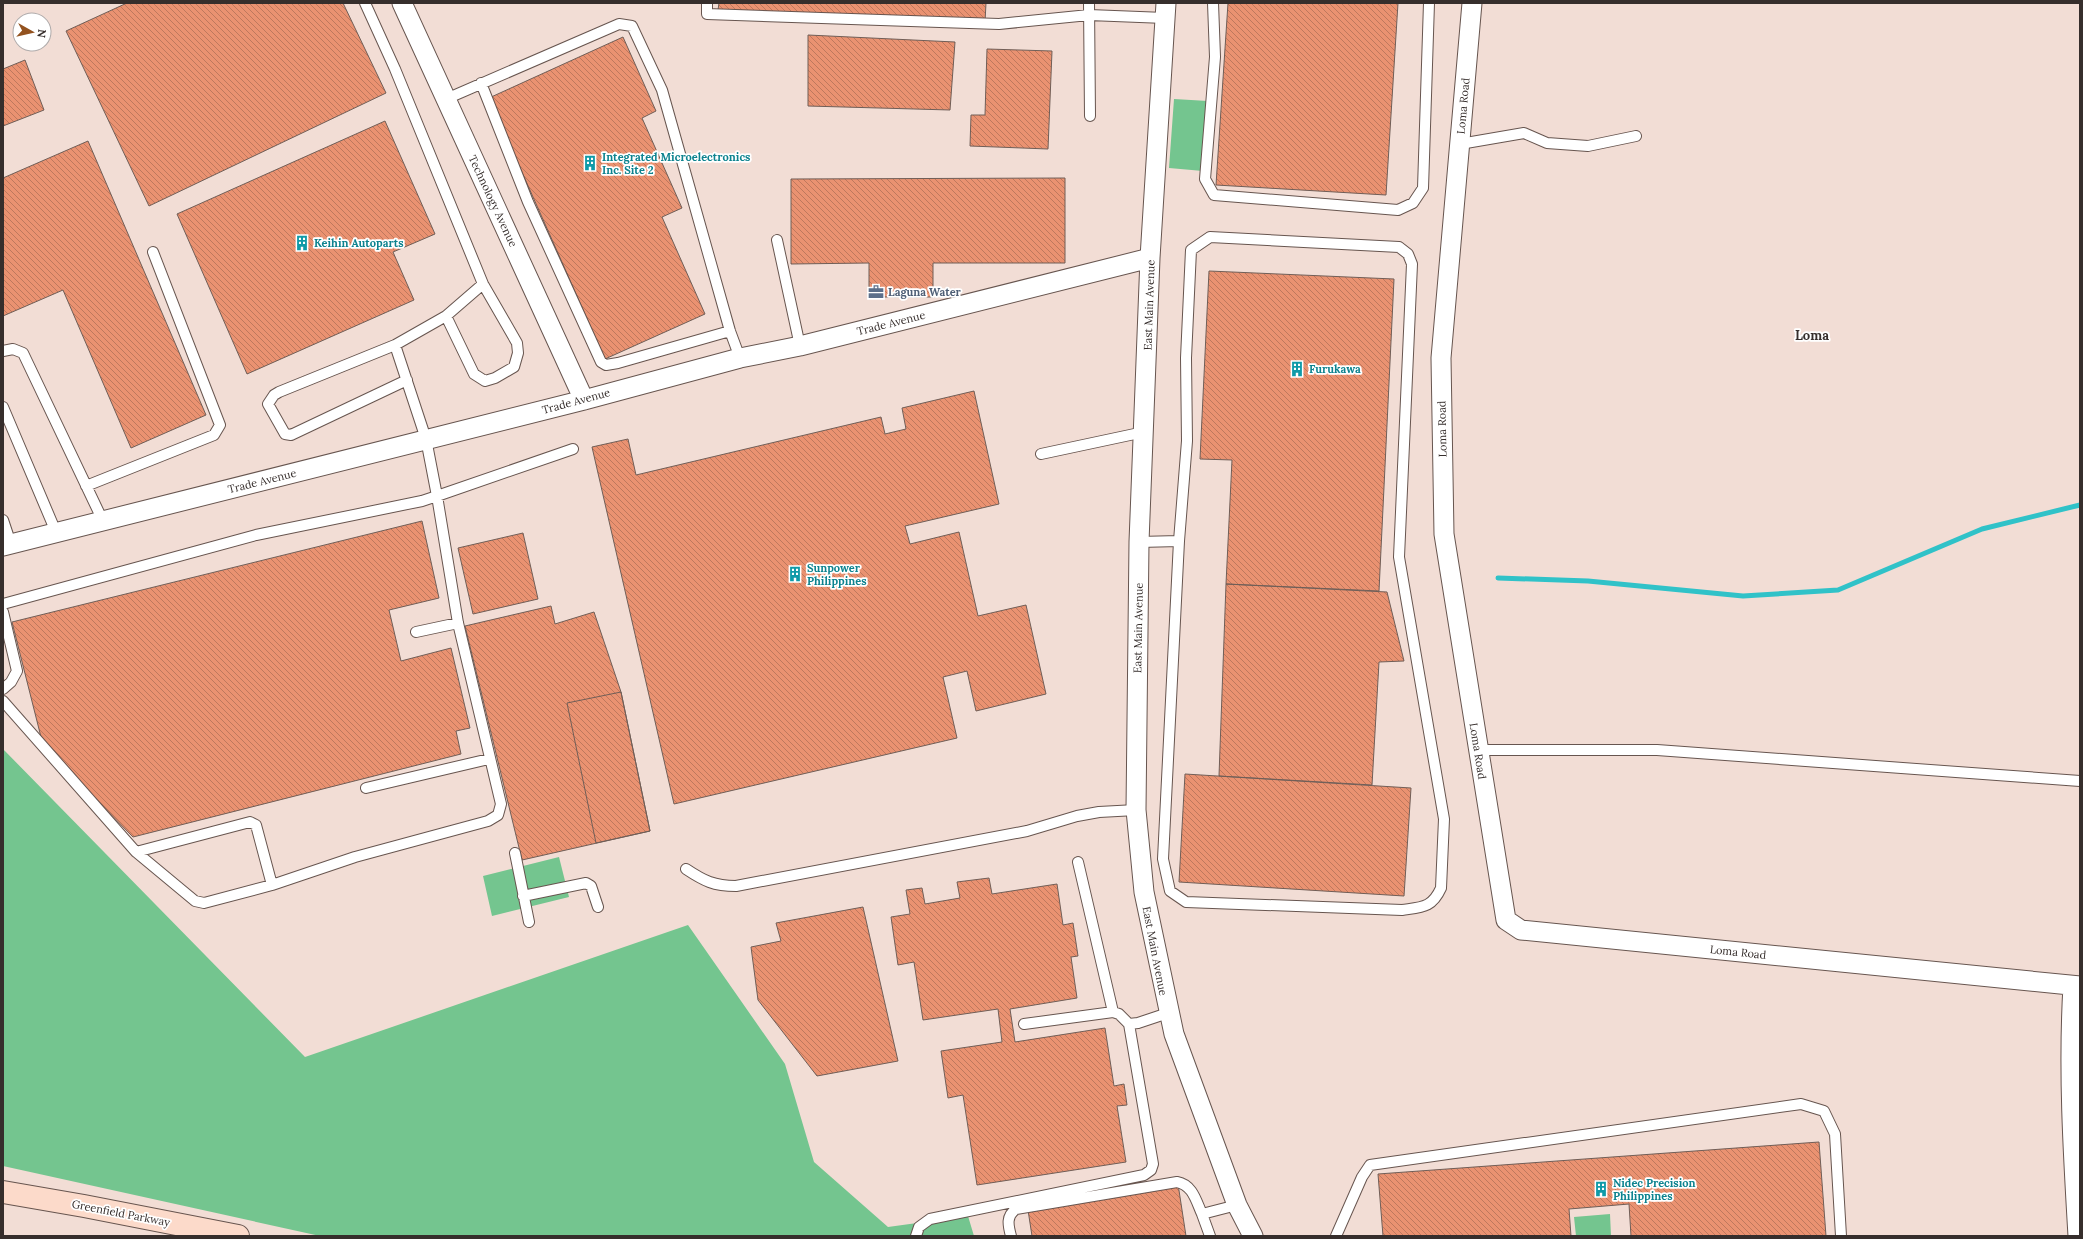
<svg xmlns="http://www.w3.org/2000/svg" width="2083" height="1239" viewBox="0 0 2083 1239" font-family="Lora,serif">
	<style>
		.green { fill: #74c58f }
		.lines { fill: none; stroke-linecap: round; stroke-linejoin: round }
		.stream { stroke: #30c2c8; stroke-width: 5 }
		.building { fill: url(#building-back-hatch); stroke: #705e57 }
		.lane-casing { stroke: #67554f; stroke-width: 12 }
		.street-casing { stroke: #67554f; stroke-width: 21 }
		.secondary-casing { stroke: #67554f; stroke-width: 24 }
		.lane { stroke: #fff; stroke-width: 10 }
		.street { stroke: #fff; stroke-width: 19 }
		.secondary { stroke: #fcdaca; stroke-width: 22 }
		.labels { text-anchor: middle; dominant-baseline: central; stroke-width: 3.5; stroke-linejoin: round; paint-order: stroke }
		.street-label { font-size: 11px; fill: #362e2c; stroke: #fff }
		.culture-label { font-size: 11px; font-weight: bold; fill: #0d838f; stroke: #fff; text-anchor: start }
		.service-label { font-size: 11px; font-weight: bold; fill: #4e5e75; stroke: #fff; text-anchor: start }
		.quarter-label { font-size: 13px; font-weight: bold; fill: #362e2c; stroke: #fff }
	</style>
	<defs>
		<pattern id="building-back-hatch" width="6" height="6" patternUnits="userSpaceOnUse"><rect width="6" height="6" fill="#ea9271"/><path d="M-1 5l2 2M0 0l6 6M5-1l2 2" fill="none" stroke="#be785d"/></pattern>
	</defs>
	<rect width="100%" height="100%" fill="#f2ddd5"/>
	<path class="green" d="M1174,99L1208,101L1203,171L1169,168Z
		M3,749L305,1057L688,925L785,1064L814,1162L888,1227L968,1216L974,1236H320L3,1166Z
		M559,857L569,897L492,916L483,876Z
		M1610,1214L1611,1236H1576L1574,1217Z"/>
	<g class="lines">
		<path class="stream" d="M1498,578L1588,581L1743,596L1838,590L1982,529L2080,505"/>
	</g>
	<path class="building" d="M127,3H343L386,93L149,206L66,31Z
		M719,3H986L985,22L718,10Z
		M1228,3H1398L1386,195L1216,185Z
		M808,35L955,42L950,110L808,106Z
		M623,37L656,111L642,118L682,208L662,217L705,314L605,359L489,98Z
		M987,49L1052,51L1048,149L970,146L971,115H985Z
		M25,60L44,110L3,126V69Z
		M385,121L435,234L393,252L414,300L247,374L177,214Z
		M88,141L206,415L131,448L63,290L3,316V178Z
		M1065,178V263H933V297H869V263L791,264V179Z
		M1209,271L1394,279L1379,591L1226,584L1232,460L1200,459Z
		M974,391L999,504L905,526L910,544L959,532L978,616L1026,605L1046,694L976,711L967,671L943,677L957,738L674,804L592,447L628,439L636,475L881,417L885,434L906,429L902,408Z
		M422,521L439,598L389,610L401,661L451,648L470,728L456,731L461,754L133,837L43,745L12,622Z
		M523,533L538,599L473,614L458,548Z
		M1226,584L1387,592L1404,661L1379,662L1372,785L1219,776Z
		M551,606L555,624L594,612L621,692L650,831L522,860L465,626Z
		M621,692L650,831L596,843L567,703Z
		M1185,774L1411,788L1404,896L1179,882Z
		M989,878L992,894L1057,884L1063,925L1073,923L1078,956L1071,957L1077,998L1010,1009L1015,1042L1105,1028L1114,1086L1124,1084L1127,1105L1117,1106L1126,1162L977,1185L963,1095L948,1098L941,1051L1002,1042L998,1009L923,1020L914,962L898,965L891,917L910,914L906,890L922,888L925,904L960,898L957,882Z
		M863,907L898,1061L817,1076L758,1000L751,947L781,941L776,923Z
		M1819,1142L1826,1236H1631L1629,1204L1569,1209L1571,1236H1383L1378,1174Z
		M1178,1184L1186,1236H1032L1028,1210Z"/>
	<g class="lines">
		<defs>
			<path id="lane" d="M365,3L395,69L483,284L517,343L518,353L514,367L495,378L485,381L474,374L446,316
				M707,3V14L999,24L1089,15L1165,18
				M1089,3L1090,116
				M1213,3L1215,57L1205,179L1214,195L1398,210L1413,203L1423,188L1429,3
				M481,83L528,202L601,362L606,365L618,363L730,331
				M446,99L619,24L632,26L662,90L730,331L740,358
				M1460,144L1524,133L1547,143L1588,146L1636,136
				M1210,237L1399,247L1408,254L1412,264L1399,557L1444,819L1441,888C1432,908 1422,907 1402,910L1186,902L1170,891L1163,859L1179,541L1187,441L1186,358L1191,250Z
				M777,240L800,346
				M395,345L426,439L437,496L573,449
				M3,351L13,349L23,353L103,521
				M407,380L291,435L285,434L268,404L274,395L279,392L395,345L446,316L483,284
				M3,407L56,532
				M1041,454L1144,432
				M86,486L214,435L220,425L153,252
				M3,520L11,544
				M1139,542L1179,541
				M3,604L256,535L422,501L437,496L458,623L501,804L498,815L488,821L355,857L272,885L204,903L195,901L136,852L3,701
				M3,612L17,671L11,682L3,689
				M416,632L458,623
				M1477,750H1657L2080,781
				M366,788L489,759
				M136,852L250,822L256,825L272,885
				M515,853L529,922
				M1078,862L1113,1012
				M686,869C704,881 714,886 736,886L1027,831L1077,816L1099,812L1136,810
				M523,896L586,883L591,886L598,907
				M1024,1024L1113,1012L1119,1014L1129,1024L1138,1023L1168,1013
				M916,1236L919,1227L930,1219L1144,1175L1151,1170L1153,1164L1129,1024
				M1011,1236C1008,1225 1006,1216 1016,1209L1177,1182C1193,1185 1196,1201 1202,1214
				M1210,1236L1202,1214L1237,1205
				M1336,1236L1362,1177L1370,1165L1801,1104L1824,1111L1835,1134L1841,1236"/>
			<path id="street" d="M402,3L584,400
				M1166,3L1150,258L1139,542L1136,810L1144,892L1174,1034L1237,1205L1253,1236
				M1472,3L1441,358L1444,534L1506,920L1521,930L2080,986
				M3,546L584,400L740,358L800,346L1150,258
				M2073,986C2068,1069 2073,1153 2078,1236"/>
			<path id="secondary" d="M3,1192L84,1206L238,1236"/>
		</defs>
		<use href="#lane" class="lane-casing"/>
		<use href="#street" class="street-casing"/>
		<use href="#secondary" class="secondary-casing"/>
		<use href="#lane" class="lane"/>
		<use href="#street" class="street"/>
		<use href="#secondary" class="secondary"/>
	</g>
	<defs>
		<symbol id="building-bare" viewBox="-9 -9 18 18"><path d="M-4-6H4V6H1V3H-1V6H-4ZM-2.5-4.3h1.7v1.8h-1.7ZM.8-4.3h1.7v1.8H.8ZM-2.5-1h1.7V.8h-1.7ZM.8-1h1.7V.8H.8Z" fill="#0f9aa8" stroke="#fff" stroke-width="2.5" paint-order="stroke"/></symbol>
		<symbol id="office-bare" viewBox="-9 -9 18 18"><path d="M-6-3h4V-5.5h4V-3h4V5H-6ZM-1-4.5V-3h2v-1.5ZM-6 0V1H6V0Z" fill="#5c6f8a" stroke="#fff" stroke-width="2.5" paint-order="stroke"/></symbol>
	</defs>
	<g fill-rule="evenodd">
		<use href="#building-bare" x="579" y="152" width="22" height="22"/>
		<use href="#building-bare" x="291" y="232" width="22" height="22"/>
		<use href="#office-bare" x="865" y="281" width="22" height="22"/>
		<use href="#building-bare" x="1286" y="358" width="22" height="22"/>
		<use href="#building-bare" x="784" y="563" width="22" height="22"/>
		<use href="#building-bare" x="1590" y="1178" width="22" height="22"/>
	</g>
	<g class="labels">
		<g class="street-label">
			<text transform="translate(1463 106) rotate(-85)">Loma Road</text>
			<text transform="translate(493 201) rotate(65)">Technology Avenue</text>
			<text transform="translate(1149 305) rotate(-88)">East Main Avenue</text>
			<text transform="translate(891 323) rotate(-14)">Trade Avenue</text>
			<text transform="translate(576 401) rotate(-15)">Trade Avenue</text>
			<text transform="translate(1442 429) rotate(-91)">Loma Road</text>
			<text transform="translate(262 481) rotate(-14)">Trade Avenue</text>
			<text transform="translate(1138 628) rotate(-89)">East Main Avenue</text>
			<text transform="translate(1478 751) rotate(81)">Loma Road</text>
			<text transform="translate(1155 951) rotate(79)">East Main Avenue</text>
			<text transform="translate(1738 952) rotate(6)">Loma Road</text>
			<text transform="translate(121 1213) rotate(11)">Greenfield Parkway</text>
		</g>
		<g class="culture-label">
			<text x="602" y="157">Integrated Microelectronics<tspan x="602" dy="13">Inc. Site 2</tspan></text>
			<text x="314" y="243">Keihin Autoparts</text>
			<text x="1309" y="369">Furukawa</text>
			<text x="807" y="568">Sunpower<tspan x="807" dy="13">Philippines</tspan></text>
			<text x="1613" y="1183">Nidec Precision<tspan x="1613" dy="13">Philippines</tspan></text>
		</g>
		<g class="service-label">
			<text x="888" y="292">Laguna Water</text>
		</g>
		<g class="quarter-label">
			<text x="1812" y="335">Loma</text>
		</g>
	</g>
	<rect width="2083" height="1239" fill="none" stroke="#362e2c" stroke-width="8"/>
	<g transform="translate(32 32) rotate(98)"><circle r="19" fill="#ffffff" stroke="#afabab"/>
	<path d="M0-3L7 15L0 10L-7 15Z" fill="#93521f"/>
	<text y="-6" font-size="11" font-weight="bold" text-anchor="middle" fill="#362e2c">N</text>
	</g>
</svg>
